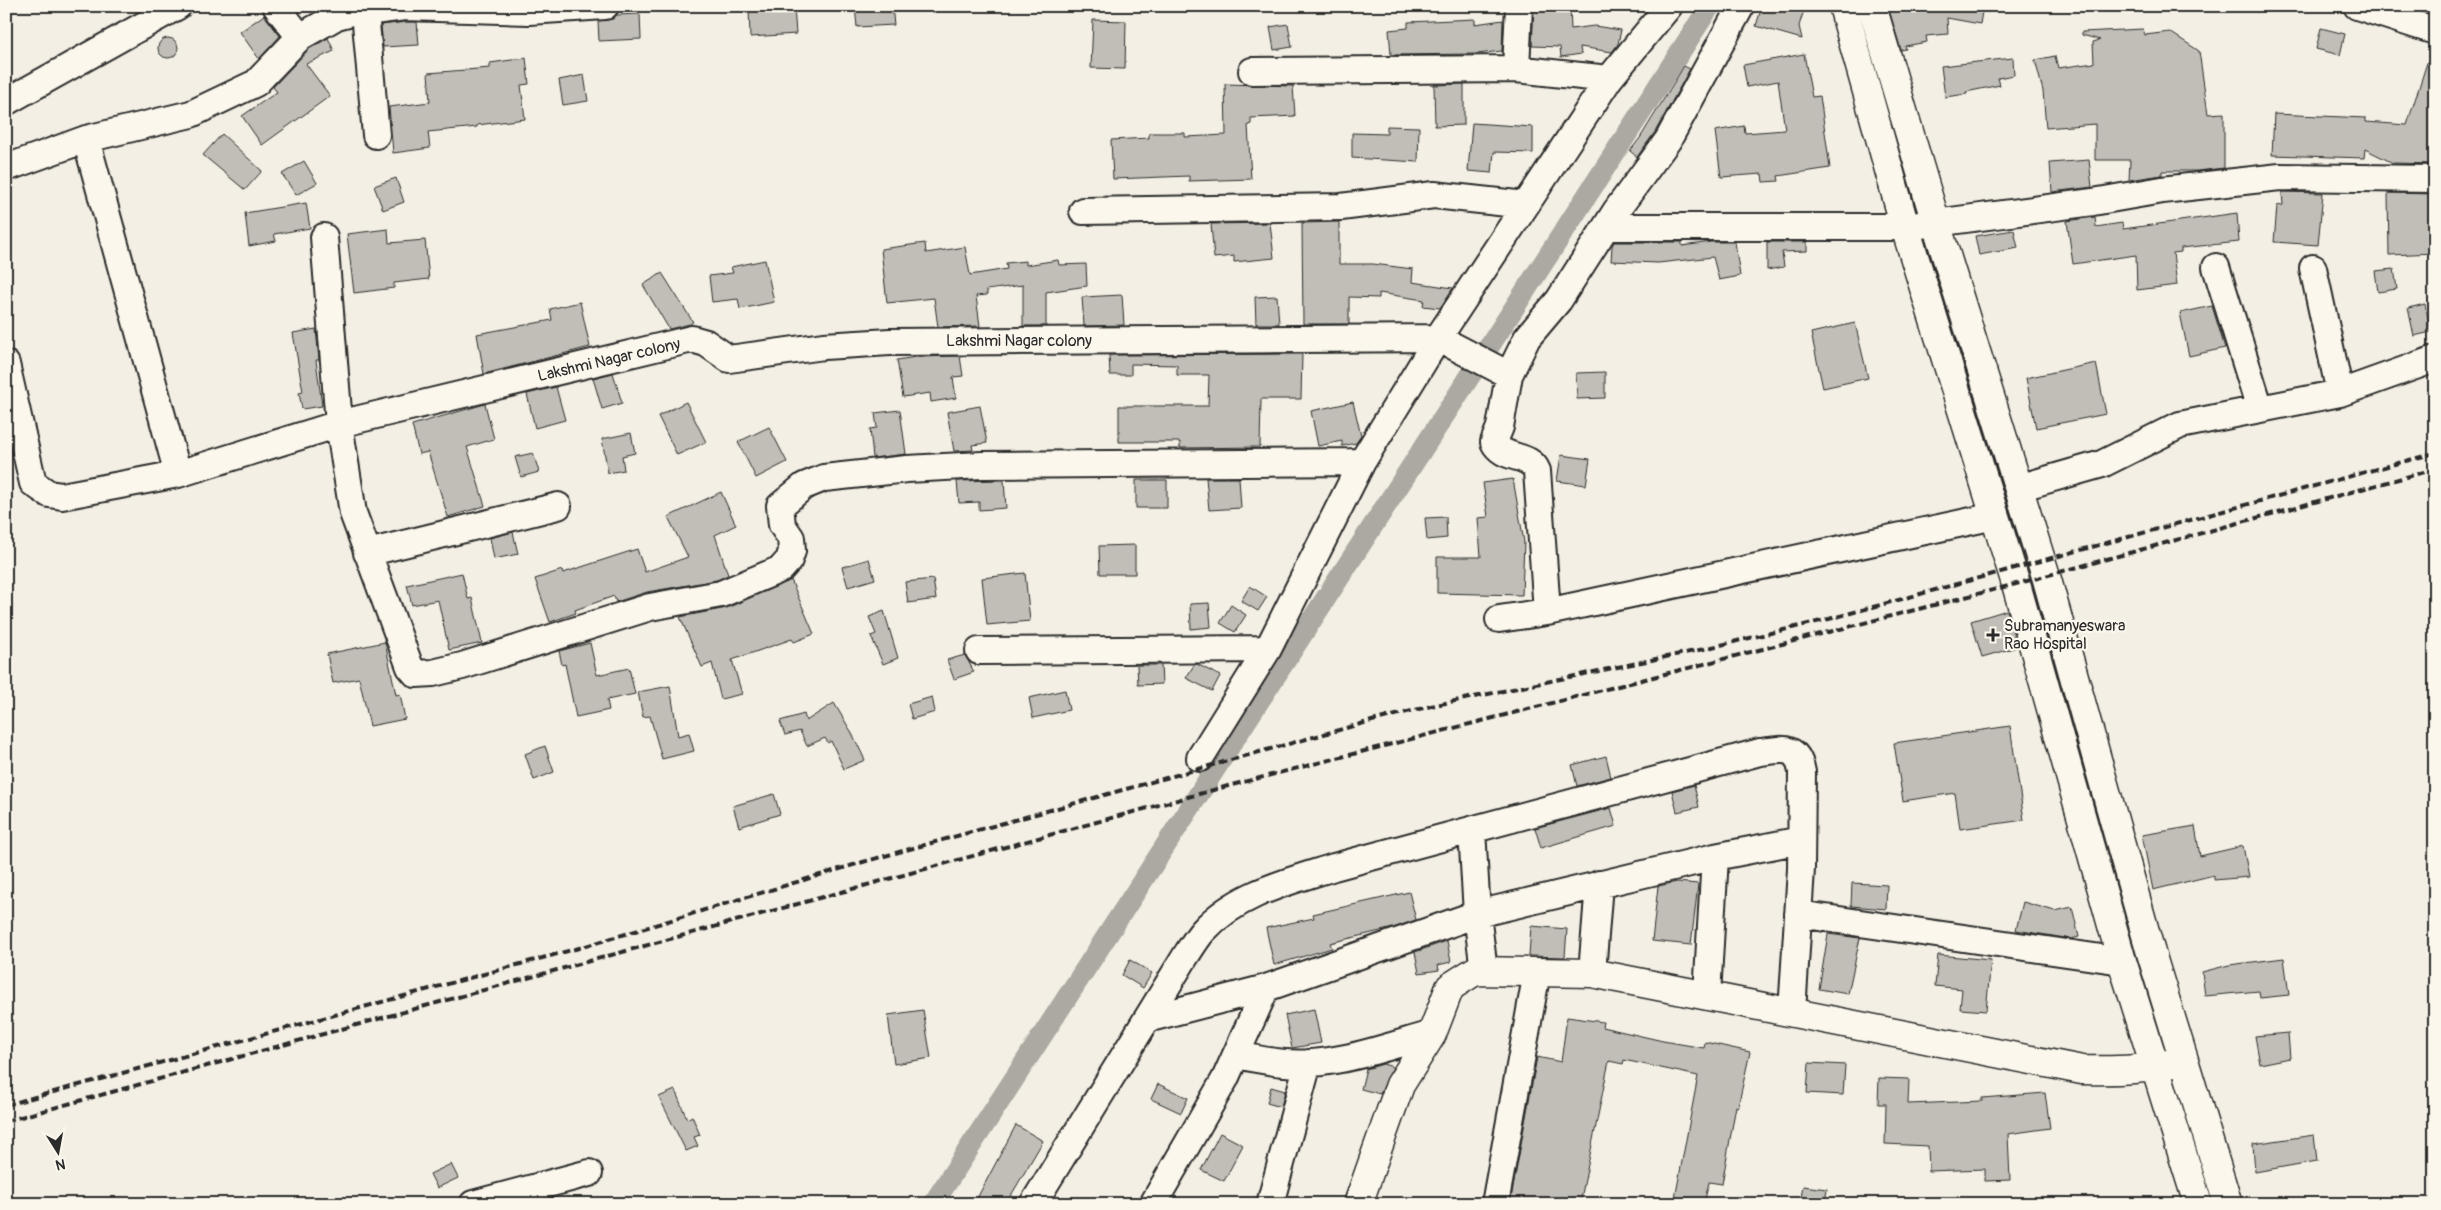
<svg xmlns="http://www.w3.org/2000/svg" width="2441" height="1210" viewBox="0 0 2441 1210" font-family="Pangolin,sans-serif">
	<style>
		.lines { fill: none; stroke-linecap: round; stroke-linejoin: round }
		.canal { stroke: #aca9a2; stroke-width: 21 }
		.building { fill: #c0beb6; stroke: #2b2b2b }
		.minor-casing { stroke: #2b2b2b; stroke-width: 30 }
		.highway-casing { stroke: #2b2b2b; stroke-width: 31 }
		.minor { stroke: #fbf7ec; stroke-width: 26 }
		.highway { stroke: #fbf7ec; stroke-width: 28 }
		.rail { stroke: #2b2b2b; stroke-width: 4; stroke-dasharray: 8 4; stroke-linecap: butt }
		.poi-dot { fill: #2b2b2b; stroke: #fbf7ec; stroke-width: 2 }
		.labels { text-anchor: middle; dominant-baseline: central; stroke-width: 4.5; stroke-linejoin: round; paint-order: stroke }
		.street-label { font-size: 16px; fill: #2b2b2b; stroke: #fbf7ec }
		.poi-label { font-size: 16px; fill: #2b2b2b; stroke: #fbf7ec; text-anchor: start }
	</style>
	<rect width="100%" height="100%" fill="#f3efe4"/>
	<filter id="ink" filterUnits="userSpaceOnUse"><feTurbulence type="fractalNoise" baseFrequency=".02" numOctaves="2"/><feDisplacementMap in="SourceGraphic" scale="10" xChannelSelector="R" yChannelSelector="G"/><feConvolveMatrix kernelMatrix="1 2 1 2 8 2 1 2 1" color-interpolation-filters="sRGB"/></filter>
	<g filter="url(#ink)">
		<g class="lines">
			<path class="canal" d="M933,1204L1710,6"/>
		</g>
		<path class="building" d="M794,6L796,34L750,37L749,8Z
			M855,6H892L894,25L857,27Z
			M1534,6H1570L1571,29L1594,26L1621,30L1618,44L1612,52L1580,47L1581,54L1561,57L1560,47L1532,46Z
			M1762,6H1790L1804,10L1799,26L1802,39L1756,26Z
			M1888,6H1983L1980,24L1947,18L1948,34L1926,36L1927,42L1905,46L1906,49L1901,50Z
			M640,14L641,39L599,41L598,21L613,19L616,15Z
			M264,15L280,36L259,59L240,32Z
			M1475,19V24L1503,20L1502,51L1477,54L1391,55L1389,30L1408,28V22Z
			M1093,20L1126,21L1125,69L1091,68Z
			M406,22H417L419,45L383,47L381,25Z
			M1288,24L1292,47L1274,50L1270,27Z
			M2321,28L2345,34L2340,55L2316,49Z
			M2143,29L2145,35L2170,32L2199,51L2208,114L2224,113V168L2197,171H2162V175L2129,180L2130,160H2095V124L2046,128L2043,91L2035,60L2055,56L2058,68L2094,63L2093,42L2100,40L2082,35V32Z
			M158 48a10 10 0 1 1 20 0a10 10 0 1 1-20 0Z
			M328,38L334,51L306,64L330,96L262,145L242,116L277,92L273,87L309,49Z
			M2431,50H2435V164L2393,163L2365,149L2364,158L2272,155L2274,114L2366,118V122L2407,125Z
			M1804,54L1812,97L1820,96L1830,168L1778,176L1779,181L1763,182L1762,174L1721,177L1715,131L1744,126L1745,133L1785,130L1778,81L1747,87L1743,65Z
			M526,58L529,84L521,85L525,119L477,125V127L428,132L430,148L393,153L389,107L430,102L428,73L490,68V63Z
			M2013,58L2014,75L1998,78L2000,85L1966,92L1967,94L1945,97L1941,66Z
			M1684,66L1690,69L1655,132L1637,157L1630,151L1640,138Z
			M584,75L588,101L563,105L559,80Z
			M1225,84L1293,86L1295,116L1251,118V124L1248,125L1251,179L1189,181V176L1113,179L1111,140L1149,138V133H1185V137L1226,135Z
			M1464,84V125L1435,126L1434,85Z
			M1472,123L1533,127V153L1494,152L1492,173L1468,171Z
			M1387,126L1419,127L1418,162L1352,158V133L1387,134Z
			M222,134L262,171L245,190L203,155Z
			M2089,160L2092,187L2052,192L2050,163Z
			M304,161L317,183L296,195L282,174Z
			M396,178L404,202L383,210L374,186Z
			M2282,192L2323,193L2318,245L2274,242L2277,206L2283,205Z
			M2388,193L2435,194V253L2389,255Z
			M306,203L310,228L274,234L276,241L249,246L245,213Z
			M2237,213L2239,242L2181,248V252L2173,253L2177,285L2137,290L2136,255L2073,264L2067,221L2095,217L2096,227L2122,223L2123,229Z
			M1339,222V264H1373L1413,269L1412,282L1453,288L1440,308L1423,306L1424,300L1379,293V298L1349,297V324H1303L1302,223Z
			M1270,223L1274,258L1234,262V256L1214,258L1211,224Z
			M388,229L389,243L425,240L429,279L394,283V288L354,293L347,234Z
			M2014,230L2018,248L1979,255L1975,236Z
			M1614,242H1682V246L1711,242H1735L1740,276L1719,280L1713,257L1658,263L1611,261L1612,246Z
			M1767,242H1807V251L1782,252L1784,267L1767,270Z
			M925,243L926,253L965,247L970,275L1007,269L1006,263L1026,261V265L1058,260L1059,265L1086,264L1087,286L1046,292V326H1023V285L987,290V295L976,296L980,326L938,327L934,298L887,303L881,249Z
			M765,260L774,302L740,309L738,299L712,302L709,276L733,273L731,267Z
			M2394,269L2397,289L2378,292L2375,271Z
			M662,273L693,322L690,324L669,329L643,285Z
			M1122,295L1124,325L1084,326L1082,297Z
			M1277,296L1279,324H1256L1255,297Z
			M580,302L590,347L484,374L477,334L552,320L550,309Z
			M2425,304L2431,332L2414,336L2408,308Z
			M2212,306L2225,348L2189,356L2180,313Z
			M1855,323L1868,378L1823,388L1811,333Z
			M316,329L319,360H316L322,406L302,409L299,393L303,392L293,333Z
			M1302,354L1301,399H1261L1260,447L1180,448V442H1119V406H1208L1209,375H1177V365L1131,364V375H1110L1109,355Z
			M960,356L963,376L953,377L956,398L931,402L930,393L903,397L897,360L916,357Z
			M2096,363L2106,414L2036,428L2026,378Z
			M1605,372V398L1577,399L1576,373Z
			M613,373L622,403L602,409L593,378Z
			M556,387L565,420L535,428L527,394Z
			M686,402L706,442L677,455L658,416Z
			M1353,402L1361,436L1356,443L1342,446V441L1318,446L1311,411Z
			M485,404L494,439L467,447L485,506L448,517L428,452L419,454L412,425Z
			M980,406L987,443L972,445L973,450L954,451L947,412Z
			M900,410L906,454L873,458L870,429L877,428L875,413Z
			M769,427L787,462L756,478L738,442Z
			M631,433L635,453L622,456L624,470L608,473L602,439Z
			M533,453L539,472L521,477L515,457Z
			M1561,455L1590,459L1586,485L1557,481Z
			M1206,478H1239L1241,508L1209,510Z
			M1513,479L1524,542L1522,595L1437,593V557H1481L1478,518L1488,517L1483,483Z
			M1004,480L1006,508L979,510V502L959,503L957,481Z
			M1136,480H1167V508H1136Z
			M721,492L736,525L715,535L728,575L717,580L647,592L616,602L614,596L575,610L576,613L550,622L535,579L562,570L563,573L637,549L645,572L688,557L668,517Z
			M1446,517L1447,538L1427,540L1425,518Z
			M513,532L518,554L494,559L490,538Z
			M1135,545V574H1100L1099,546Z
			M869,559L875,579L848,587L842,567Z
			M462,573L468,599L472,598L482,643L449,650L438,600L412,605L407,585Z
			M1025,573L1030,621L987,625L982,578Z
			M933,579L936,599L908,603L905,582Z
			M791,580L814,634L794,642L792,639L732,660L742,694L721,699L712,663L702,667L680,617L727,608Z
			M1250,586L1267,597L1258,611L1241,601Z
			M1209,603L1211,627L1191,629L1190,604Z
			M1231,605L1246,615L1235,632L1220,623Z
			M2007,610L2017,647L1982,657L1971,621Z
			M884,611L898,658L883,664L871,636L876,634L869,617Z
			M385,642L396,695L400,694L405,719L370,726L359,678L333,683L327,654Z
			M590,643L597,675L629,668L635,694L607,700L609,710L576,717L565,664L562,665L559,651Z
			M965,655L974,672L954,679L947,660Z
			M1197,664L1220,676L1212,691L1186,678L1194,665Z
			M1137,665H1161L1162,684L1138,685Z
			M670,686L678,736L689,733L694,751L662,759L650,716L643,717L638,692Z
			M1065,690L1069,710L1033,718L1029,698Z
			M932,697L935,712L912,719L908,704Z
			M834,703L852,733L865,760L844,769L831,741L828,743L825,738L807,746L800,731L785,735L780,721L804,714L806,721Z
			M2010,726L2024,820L1960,829L1955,793L1903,801L1894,743Z
			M545,746L554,772L534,780L525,754Z
			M1606,756L1611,777L1577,786L1572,765Z
			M1694,785L1699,807L1677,812L1672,791Z
			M774,794L780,814L739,827L733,806Z
			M1611,808L1616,826L1541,848L1535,828Z
			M2195,826L2200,856L2243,846L2249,877L2214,880V875L2153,890L2142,835Z
			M1677,882L1698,884L1691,945L1652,941L1658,886Z
			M1852,883L1887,885L1886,909L1851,906Z
			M1409,892L1416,920L1393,928L1330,943L1332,948L1274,965L1266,928L1314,918L1313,914Z
			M2023,902L2055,911L2072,907L2079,937L2071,939L2016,930Z
			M1531,926L1567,929L1565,957L1529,956Z
			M1828,934L1860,938L1848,994L1819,989Z
			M1447,941L1451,962L1438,965L1439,970L1419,973L1415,952Z
			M1938,955L1991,960L1986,1011L1960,1009L1962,989L1935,986Z
			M2284,958L2289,995L2260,998L2259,991L2205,996L2202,972L2229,965Z
			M1130,960L1152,973L1143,988L1122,975Z
			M1314,1009L1321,1043L1292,1048L1285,1015Z
			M923,1010L931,1058L894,1064L888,1015Z
			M1567,1017L1603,1022L1602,1027L1663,1041L1704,1048L1705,1042L1750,1052L1738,1107L1736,1106L1722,1184L1709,1182L1704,1204H1674L1698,1076L1624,1060L1623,1064L1609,1061L1580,1204H1510L1537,1057L1561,1062Z
			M2288,1033L2290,1058L2260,1064L2255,1036Z
			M1809,1063L1845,1065L1843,1095L1807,1093Z
			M1383,1064L1393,1067L1380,1094L1361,1089L1366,1069Z
			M1879,1078L1909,1079L1908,1104L1982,1101V1098L2045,1093L2050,1128L2008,1134L2010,1180L1985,1181V1169L1929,1171L1928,1146L1885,1144L1886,1104H1878Z
			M1158,1084L1188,1098L1181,1113L1151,1099Z
			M1271,1087L1285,1091L1281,1107L1267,1103Z
			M675,1090L687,1119L692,1116L700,1135L694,1137L698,1146L686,1151L659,1097Z
			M1016,1125L1043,1141L1006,1204H974Z
			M1220,1133L1243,1145L1224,1181L1201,1170Z
			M2314,1135L2317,1161L2255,1172L2253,1144Z
			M451,1164L458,1178L437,1188L430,1174Z
			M1803,1186L1827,1189L1825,1204H1800Z"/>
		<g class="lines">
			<defs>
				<path id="minor" d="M276,6L300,37
					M2357,6L2435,31
					M365,12L376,135
					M1516,69L1519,6
					M1252,71L1516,69L1609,79
					M6,102L178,6
					M86,139L178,474
					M6,168L86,139L191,114L256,83L300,37L337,16L356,11L365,12L405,7L529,11L605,6
					M1083,211L1341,207L1434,195L1526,205
					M1607,227H1905L2093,202L2162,190L2280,177L2435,179
					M324,237L339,424L353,513L410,667L416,674L433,673L462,666L650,607L721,594L781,569L789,560L792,551L791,538L782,525L780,506L804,486L824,478L907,469L982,465L1362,462
					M2216,267L2260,409
					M2313,268L2340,393
					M6,364L33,483L49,494L62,496L178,474L339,424L692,339L706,343L729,359L824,346L890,342L1438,338L1509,375
					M2018,488L2102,464L2180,425L2340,393L2435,359
					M367,553L558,506
					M1547,612L1537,471C1530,453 1502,460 1494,442L1500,427L1509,375L1527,338L1559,300L1616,211L1668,140L1741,6
					M1499,619L1547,612L1995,516
					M979,651L1268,649
					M1200,758L1268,649L1362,462L1438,338L1609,79L1669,6
					M1472,830L1477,914L1484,971
					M1798,914L2122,961
					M1592,973L1599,884
					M1707,995L1715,857
					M1147,1019L1266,988L1477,914L1715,857L1801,840
					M1236,1055C1252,1058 1269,1062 1285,1063C1334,1067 1385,1047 1432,1034
					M473,1204L589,1173
					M1033,1204L1185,957C1191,948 1196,939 1203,931C1237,894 1287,882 1334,867L1760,752C1784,749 1797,745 1802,772L1801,869L1792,1012
					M1153,1204L1225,1079L1266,988
					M1270,1204L1308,1063
					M1495,1204L1537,972"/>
				<path id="highway" d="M1843,6L1905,227L2016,584L2122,961L2198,1204
					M2184,1060L2228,1204
					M1358,1204L1400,1085L1432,1034L1450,987L1475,971L1592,973L2082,1070C2120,1071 2148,1070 2184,1060L2151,953L2046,576L1936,223L1872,6"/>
			</defs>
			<use href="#minor" class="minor-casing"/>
			<use href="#highway" class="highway-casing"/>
			<use href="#minor" class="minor"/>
			<use href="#highway" class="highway"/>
			<path class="rail" d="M6,1105L579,948L863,862L1364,723L1431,706L1704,649L1829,619L2435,453
				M6,1121L1228,786L2016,584L2435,469"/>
		</g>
	</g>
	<path class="poi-dot" d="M1990.5 627.5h5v5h5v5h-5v5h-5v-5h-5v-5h5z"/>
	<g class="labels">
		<g class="street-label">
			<text x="1019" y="341">Lakshmi Nagar colony</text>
			<text transform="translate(609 360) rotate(-13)">Lakshmi Nagar colony</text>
		</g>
		<g class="poi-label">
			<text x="2004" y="626">Subramanyeswara<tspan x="2004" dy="18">Rao Hospital</tspan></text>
		</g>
	</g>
	<rect width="2441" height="1210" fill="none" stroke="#fbf7ec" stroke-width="25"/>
	<rect x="12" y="12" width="2416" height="1185" fill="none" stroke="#2b2b2b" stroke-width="2" filter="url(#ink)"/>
	<g transform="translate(58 1152) rotate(169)" stroke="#fbf7ec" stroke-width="4" paint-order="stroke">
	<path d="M0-4L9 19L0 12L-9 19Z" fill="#2b2b2b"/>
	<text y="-8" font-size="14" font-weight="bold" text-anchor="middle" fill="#2b2b2b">N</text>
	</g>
</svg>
